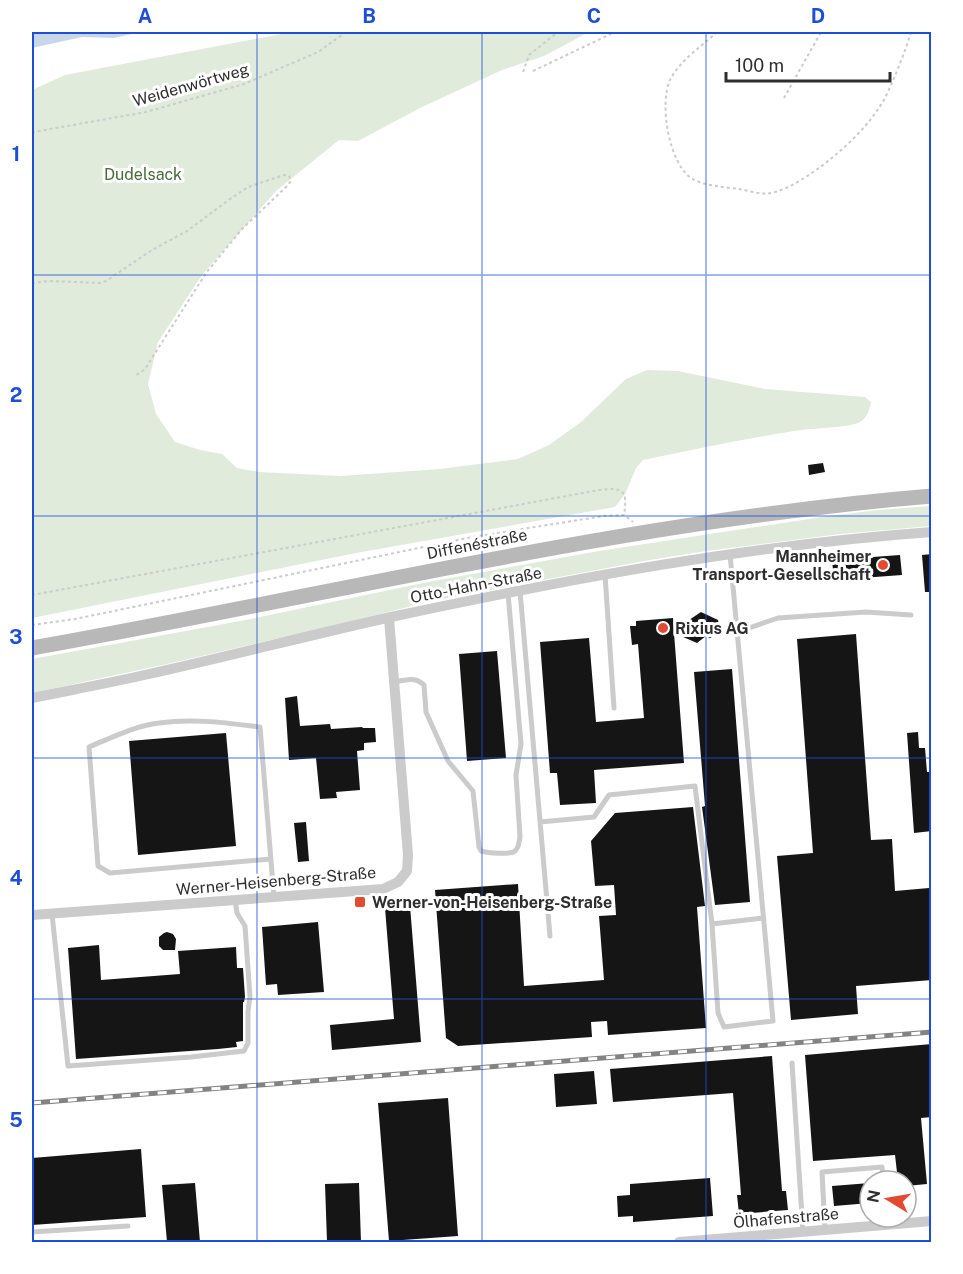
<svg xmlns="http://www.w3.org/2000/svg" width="963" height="1274" viewBox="0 0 963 1274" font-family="'Public Sans',sans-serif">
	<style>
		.green { fill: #e0ebdb }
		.water { fill: #c8d6eb }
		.building { fill: #151515 }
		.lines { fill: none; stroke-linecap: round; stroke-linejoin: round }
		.path { stroke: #cbcbcb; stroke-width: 2; stroke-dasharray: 3 3; stroke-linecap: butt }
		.lane { stroke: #cbcbcb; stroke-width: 5 }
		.street { stroke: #cbcbcb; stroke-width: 10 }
		.secondary { stroke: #b8b8b8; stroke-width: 15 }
		.rail-casing { stroke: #838383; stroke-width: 5 }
		.rail { stroke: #fff; stroke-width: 3; stroke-dasharray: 9; stroke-linecap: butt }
		.grid { fill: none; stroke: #1d4ed8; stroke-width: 1.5; stroke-opacity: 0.55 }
		.poi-dot { fill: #e24a32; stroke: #fff; stroke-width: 2 }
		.labels { text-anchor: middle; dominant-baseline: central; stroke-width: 6; stroke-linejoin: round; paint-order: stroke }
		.street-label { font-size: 16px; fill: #2e2e2e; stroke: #fff }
		.park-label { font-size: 16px; fill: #47693c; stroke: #fff }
		.poi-label { font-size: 16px; font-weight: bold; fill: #2e2e2e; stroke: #fff; text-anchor: start }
		.neatline { fill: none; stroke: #1d4ed8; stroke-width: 2 }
		.grid-label { font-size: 20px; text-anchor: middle; font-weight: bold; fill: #1d4ed8 }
	</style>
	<rect width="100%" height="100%" fill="#fff"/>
	<path class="green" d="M292,32H589L544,56L502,70L422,107L358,141L339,140L276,191L202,275L158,342L148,384L156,414L175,442L200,450L222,454L237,468L259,472L340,476L440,469L518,459L549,445L581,422L626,379L647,370L678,371L765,389L865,397L871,402C870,409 867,418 860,422C849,428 815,428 801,430C748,438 696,449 643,460L636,468L625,494L615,507L356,553L32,618V90L65,75Z
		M931,506V526L840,534L706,551L644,561L428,602L336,625L167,664L32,693V659L246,620L428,582L599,551L822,517L877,510Z"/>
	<path class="water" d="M32,32H140L114,38L82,37L32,48Z"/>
	<path class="building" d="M823,463L825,472L809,475L808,465Z
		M932,554V592H925L922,555Z
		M900,555L902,575L834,580L832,560Z
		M701,612L718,620L720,632L710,638L706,636L697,643L674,633L684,763L594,770L596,803L560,805L557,773H550L540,642L589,638L596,722L644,718L638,644L632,645L630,626H636V621L673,618L674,630Z
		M856,634L871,840L892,839L895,891L929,888L932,918V980L856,986L858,1014L791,1020L777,856L813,853L797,639Z
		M497,651L506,758L467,761L459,654Z
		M732,669L750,902L715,905L702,807L705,806L694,672Z
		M297,696L300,726L330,724L331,729L362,727L363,728H375L376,742L364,743V750L357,751L360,790L336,792L337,798L320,799L316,758L289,760L285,698Z
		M918,732L919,748H925L927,772H932V831L914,833L907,733Z
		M226,733L236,846L138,855L129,741Z
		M693,807L705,906L697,907L706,1028L608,1035L607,1021L591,1022L592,1037L458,1046L446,1038L435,890L518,884L524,986L604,980L599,916L616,915L614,885L595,886L591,841L615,813Z
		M306,822L309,861L298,862L294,823Z
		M410,906L421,1042L332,1050L330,1025L394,1019L385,908Z
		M318,922L324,992L278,995L277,984L266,985L262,927Z
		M167,932L173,934L176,939L175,950H163L159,946V937L164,933Z
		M99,945L101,980L180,974L178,951L236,947L237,968H243L245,997L244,1002H243V1041L236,1042L237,1047L218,1049L76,1059L68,948Z
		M932,1044V1117L921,1118L927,1184L906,1186V1181H898L895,1155L813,1161L805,1055Z
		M772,1056L782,1191H786L788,1210L739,1214L737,1195H741L733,1093L613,1102L610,1069Z
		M594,1071L597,1104L556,1107L554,1074Z
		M448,1098L458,1236L389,1241L378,1103Z
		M141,1149L146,1217L32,1225V1158Z
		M710,1178L713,1216L633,1222V1216L618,1217L617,1196L630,1195V1184Z
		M195,1183L200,1242H167L162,1185Z
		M359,1183L361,1242H327L325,1184Z
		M870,1183V1203L834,1206L832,1186Z"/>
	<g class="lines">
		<path class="path" d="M717,32C701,47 680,60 670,80C659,104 669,163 691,178C704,186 724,187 739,189C751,191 763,196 775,192C790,188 806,177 819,168C843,150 866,129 882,103C886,97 889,89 892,83C899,66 906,49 911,32
			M533,71L615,32
			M523,72L529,55L558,32
			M784,98L821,32
			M32,133L39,131L146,112L244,84L318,52L346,32
			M32,283L49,281L101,283L106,281L152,250L187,231L230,199L248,187L284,175L289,176L291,181L286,187L242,229L206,273L145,369L135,376
			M32,595L599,490C623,487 628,490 624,515
			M32,625L75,619L472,537L604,516L624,515L633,522"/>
		<path class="lane" d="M605,575L614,708
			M520,591L550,936
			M737,632L778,618L866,612L911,615
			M394,682C405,680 415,676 424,685L426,712L448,761L473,791L479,847L481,851C488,853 510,855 515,851C519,848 519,842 520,837L516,775L521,744L508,593
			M540,822L594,817L609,795L695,786L712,924L763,918
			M271,859L110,873L98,866L89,747C111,738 134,726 159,723C193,718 227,723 260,727L274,897
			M52,914L68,1066L191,1057L244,1051L248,1043V1011L250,997L245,926L237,913L235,900
			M712,924L718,1013L724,1027L773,1021L730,554
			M792,1063L803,1232
			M825,1230L822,1172L882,1167L883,1181
			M32,1232L128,1226"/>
		<path class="street" d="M32,698C71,690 110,683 149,674C230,656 310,635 391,617C569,579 749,545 932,532
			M32,915L383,889L398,882L407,871L408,855L389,618
			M679,1242L932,1221"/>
		<path class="secondary" d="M32,648C331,595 628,521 932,496"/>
		<defs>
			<path id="rail" d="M32,1103L932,1032"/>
		</defs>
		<use href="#rail" class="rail-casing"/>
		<use href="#rail" class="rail"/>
	</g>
	<path class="grid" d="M257,32V1242M482,32V1242M706,32V1242M32,275H932M32,516H932M32,758H932M32,999H932"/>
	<g class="poi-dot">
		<circle cx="883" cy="565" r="6"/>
		<circle cx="663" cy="628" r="6"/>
		<rect x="354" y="896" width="12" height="12" rx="3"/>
	</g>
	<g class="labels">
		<g class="street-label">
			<text transform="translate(191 85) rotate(-16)">Weidenwörtweg</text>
			<text transform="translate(477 544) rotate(-11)">Diffenéstraße</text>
			<text transform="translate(476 585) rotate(-11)">Otto-Hahn-Straße</text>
			<text transform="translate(276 881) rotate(-5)">Werner-Heisenberg-Straße</text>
			<text transform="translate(786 1218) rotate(-5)">Ölhafenstraße</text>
		</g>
		<g class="park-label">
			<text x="143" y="174">Dudelsack</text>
		</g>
		<g class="poi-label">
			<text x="871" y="556" text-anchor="end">Mannheimer<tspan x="871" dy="18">Transport-Gesellschaft</tspan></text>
			<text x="675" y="628">Rixius AG</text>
			<text x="372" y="902">Werner-von-Heisenberg-Straße</text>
		</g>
	</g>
	<rect width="963" height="1274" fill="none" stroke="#ffffff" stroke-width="66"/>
	<g transform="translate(888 1199) rotate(281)"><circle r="28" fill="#ffffff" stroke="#ababab" stroke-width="1.5"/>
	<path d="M0-4.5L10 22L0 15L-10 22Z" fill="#e24a32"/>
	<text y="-9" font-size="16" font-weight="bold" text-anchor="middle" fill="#2e2e2e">N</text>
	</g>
	<path d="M726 72v9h164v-9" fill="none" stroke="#2e2e2e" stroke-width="3"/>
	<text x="735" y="72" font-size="18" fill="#2e2e2e" stroke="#ffffff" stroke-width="4.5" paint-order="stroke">100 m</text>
	<rect x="33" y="33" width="897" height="1208" class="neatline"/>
	<g class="grid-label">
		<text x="145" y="23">A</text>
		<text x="369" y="23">B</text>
		<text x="594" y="23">C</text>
		<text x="818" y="23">D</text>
		<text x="16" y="161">1</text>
		<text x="16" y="402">2</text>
		<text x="16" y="644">3</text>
		<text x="16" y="885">4</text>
		<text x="16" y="1127">5</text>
	</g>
</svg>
